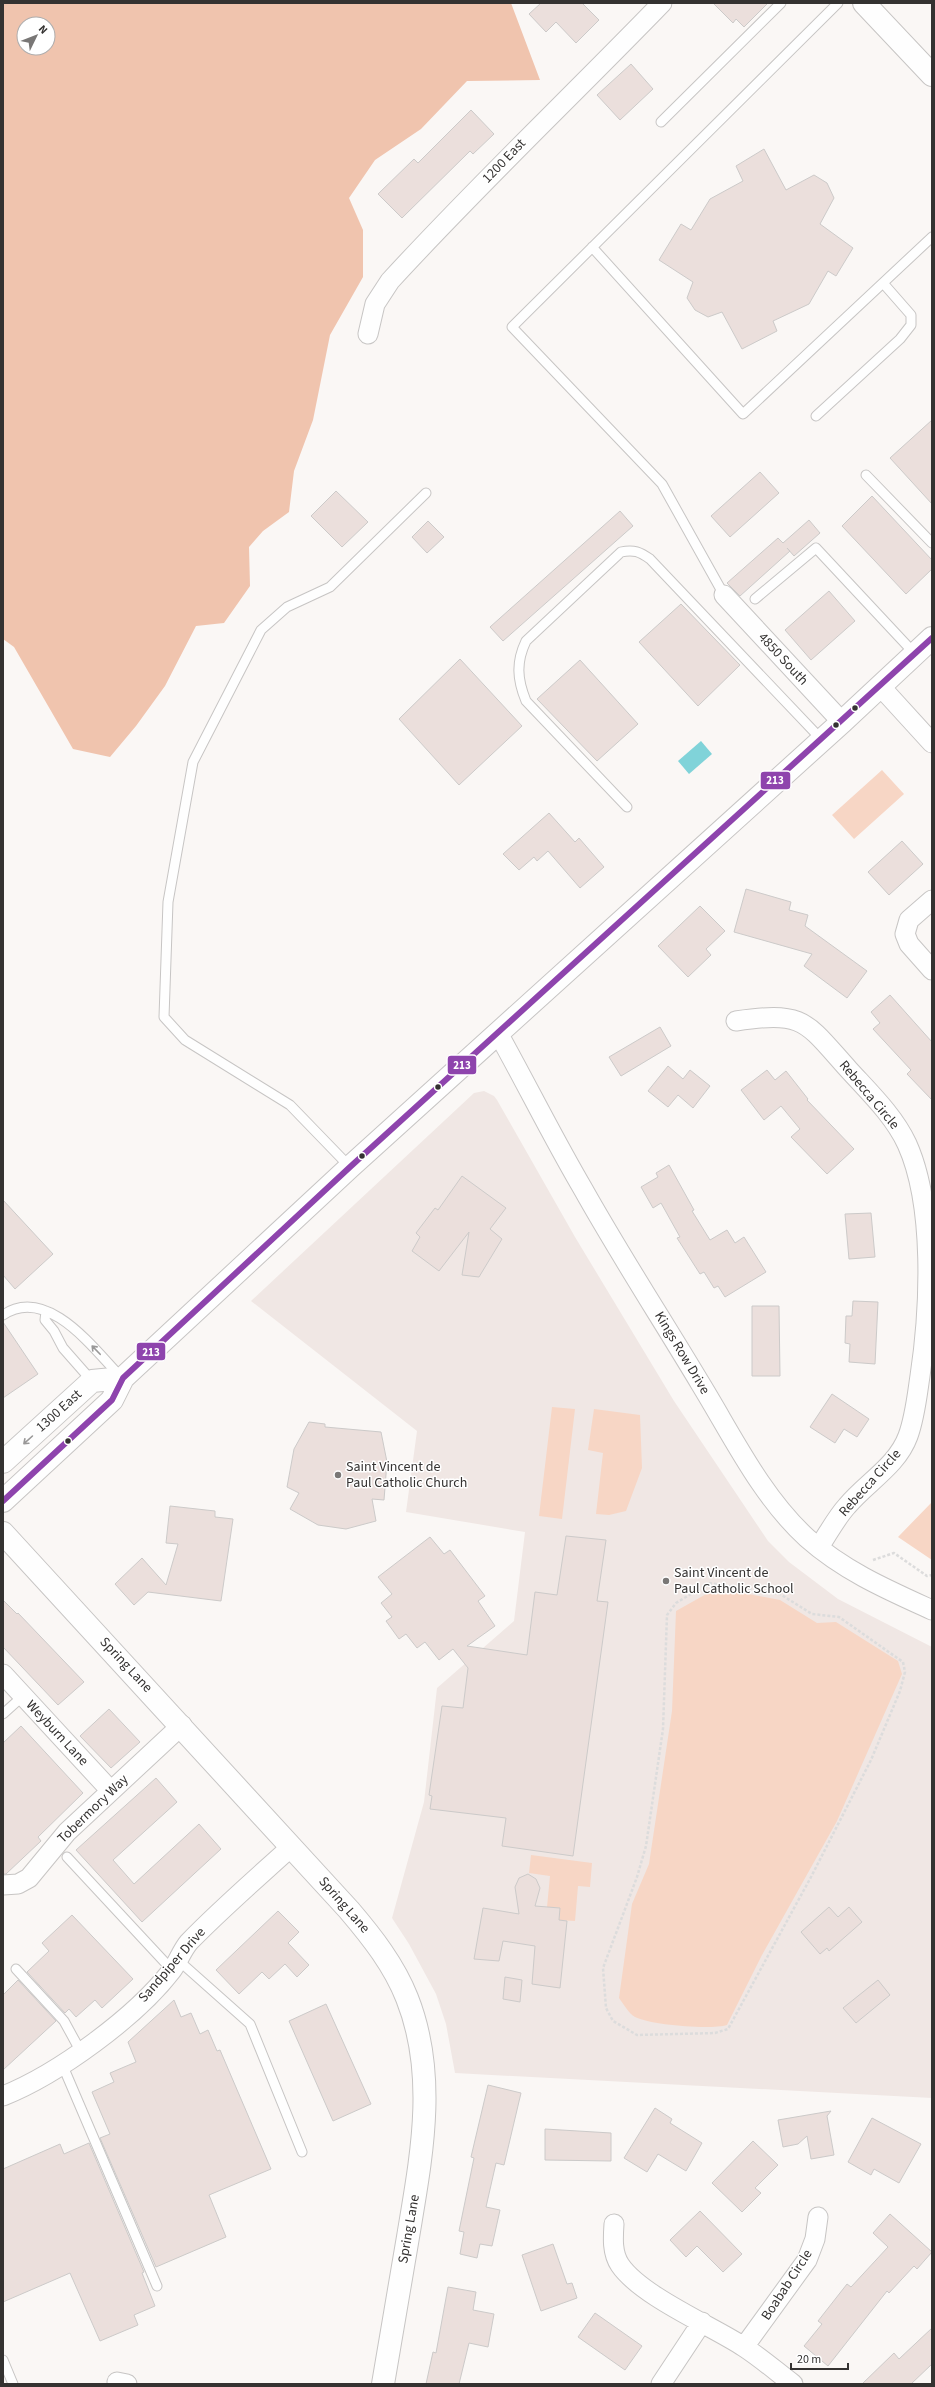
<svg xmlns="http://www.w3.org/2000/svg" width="935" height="2387" viewBox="0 0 935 2387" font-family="'Source Sans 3',sans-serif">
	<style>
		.built { fill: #f0e7e4 }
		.green { fill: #f7d6c5 }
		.forest { fill: #f0c4ae; fill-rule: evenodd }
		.water { fill: #80d3d9 }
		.building { fill: #ebdfdc; stroke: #cccac9 }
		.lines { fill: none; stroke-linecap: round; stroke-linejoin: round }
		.lane-casing { stroke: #c7c5c4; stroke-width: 11 }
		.street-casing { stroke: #c7c5c4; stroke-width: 21 }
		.secondary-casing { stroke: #c7c5c4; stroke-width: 24 }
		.path { stroke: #dcdcdc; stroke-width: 2.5; stroke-dasharray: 3 2; stroke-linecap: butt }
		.lane { stroke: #fefefe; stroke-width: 9 }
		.street { stroke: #fefefe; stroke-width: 19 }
		.secondary { stroke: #fefefe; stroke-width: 22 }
		.bus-1-casing { stroke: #fff; stroke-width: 9 }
		.bus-1 { stroke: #8e44ad; stroke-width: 6 }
		.oneway { stroke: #999898 }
		.bus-dot { fill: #343231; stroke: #fff; stroke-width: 1.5 }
		.poi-dot { fill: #797776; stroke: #fff; stroke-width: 1.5 }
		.labels { text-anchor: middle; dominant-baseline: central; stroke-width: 3; stroke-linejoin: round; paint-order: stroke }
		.street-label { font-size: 14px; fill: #343231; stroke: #fff }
		.poi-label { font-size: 14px; fill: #343231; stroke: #fff; text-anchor: start }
		.line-badge { stroke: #fff; stroke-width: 1.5 }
		.badge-label { font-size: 11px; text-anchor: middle; font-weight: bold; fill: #fff }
	</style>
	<rect width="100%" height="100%" fill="#faf7f5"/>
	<path class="built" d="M484,1091L494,1096L497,1100L575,1237L674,1401L768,1541L789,1562L838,1599L932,1647V2098L455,2073L446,2024L436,1994L409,1944L392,1918L424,1802L437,1688L514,1621L525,1532L406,1512L417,1431L251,1301L474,1093Z"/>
	<path class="green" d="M882,770L904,794L854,839L832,815Z
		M552,1407L575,1409L562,1519L539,1516Z
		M594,1409L640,1415L642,1468L626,1511L609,1515L596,1514L603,1453L588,1450Z
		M932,1502V1560L898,1537Z
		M717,1588L780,1600L817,1623L836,1622L898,1661L902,1674L837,1821L762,1955L727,2025C710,2030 651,2025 635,2017C629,2014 623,2003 619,1998L632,1904L649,1864L672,1711L676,1611Z
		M531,1855L592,1863L590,1887L578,1886L575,1921L559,1920L560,1908L547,1907L550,1876L529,1873Z"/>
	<path class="forest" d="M3,3H511L540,80L467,81L421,129L375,160L349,198L363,230V277L330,335L313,420L294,471L289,512L263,531L249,547L250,586L224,623L196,626L165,686L136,726L110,757L73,749L14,647L3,639ZM24,24H48V48H24Z"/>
	<path class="water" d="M701,741L712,754L689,774L678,761Z"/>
	<path class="building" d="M541,3H582L599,20L576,43L556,22L546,32L529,14Z
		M713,3H768L744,27L736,19L733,23Z
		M631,64L653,89L620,120L597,95Z
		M471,110L494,134L473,154L470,151L402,218L378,194L414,159L418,163Z
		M764,149L786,190L814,175L827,183L834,198L820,224L853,248L836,276L828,271L809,304L773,321L777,331L742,349L722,312L708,317L695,310L687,298L693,282L659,260L681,224L691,230L710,199L743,181L736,166Z
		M932,420V504L890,458Z
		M760,472L779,493L730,537L711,516Z
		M336,491L368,522L342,547L311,516Z
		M872,496L932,560V569L906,594L842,526Z
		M620,511L633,526L503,641L490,627Z
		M809,520L820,533L794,556L787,548L790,551L740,596L727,583L778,538L783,543Z
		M428,521L444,537L427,553L412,537Z
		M829,591L855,621L811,660L785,630Z
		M681,604L740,665L698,706L639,642Z
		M460,659L522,726L459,785L399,719Z
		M580,660L638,724L597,761L537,699Z
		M549,813L575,842L579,838L604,867L580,888L548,851L537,861L534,857L519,870L503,854Z
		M902,841L923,864L889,895L868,872Z
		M746,889L791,902L789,910L808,915L805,926L867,971L847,998L804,966L812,954L734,932Z
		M700,906L725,931L706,949L711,955L688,977L658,946Z
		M890,995L932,1042V1100L907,1074L911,1070L873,1029L880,1023L871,1012Z
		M660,1027L671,1046L621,1076L609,1057Z
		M668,1066L683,1079L690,1070L710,1086L693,1108L678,1095L668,1107L648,1091Z
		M767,1070L775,1080L786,1071L808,1099L807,1100L854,1149L827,1174L791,1137L800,1129L781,1106L764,1120L741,1090Z
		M669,1165L694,1210L692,1211L710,1240L727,1230L735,1243L744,1237L766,1272L725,1297L718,1286L714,1288L704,1272L700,1274L677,1238L680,1237L661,1203L653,1208L641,1187L658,1177L656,1173Z
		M462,1176L506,1208L490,1229L502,1239L479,1277L462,1275L469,1232L439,1271L412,1251L420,1237L416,1233L435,1208L438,1210Z
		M3,1200L53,1254L15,1289L3,1275Z
		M871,1213L875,1257L849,1259L845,1214Z
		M853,1301L878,1302L875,1364L849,1362L850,1344L845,1343L846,1316H852Z
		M752,1306H779L780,1376H752Z
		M3,1322L38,1374L3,1398Z
		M832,1394L869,1419L857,1437L844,1429L835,1443L810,1427Z
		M309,1422L325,1424V1427L381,1432L387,1462L384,1500L372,1499L376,1521L346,1529L318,1525L290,1509L299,1493L287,1487L294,1449Z
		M170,1506L215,1511V1517L233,1519L221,1601L148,1592L134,1605L115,1584L142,1558L166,1585L178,1544L166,1543Z
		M566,1536L606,1540L597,1601L608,1602L573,1856L502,1846L506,1818L430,1809L432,1796L429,1795L442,1706L463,1708L468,1668L453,1649L439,1660L425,1642L417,1648L406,1634L399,1639L386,1621L392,1617L381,1603L392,1594L378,1577L430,1537L444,1554L450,1550L485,1596L478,1601L495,1626L467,1646L527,1655L535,1592L557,1595Z
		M3,1600L17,1614L18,1613L84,1682L58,1705L3,1647Z
		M109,1709L140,1742L111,1768L80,1736Z
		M21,1726L83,1793L38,1837L41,1841L6,1874H3V1743Z
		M156,1778L177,1802L113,1860L134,1884L199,1824L221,1849L142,1922L76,1850Z
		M528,1874L536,1879L540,1888L535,1906L560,1908L559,1920L567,1921L560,1988L532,1984L535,1946L503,1941L499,1961L474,1959L483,1908L519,1914L515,1887L519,1878Z
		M829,1907L838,1917L849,1907L862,1922L829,1951L827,1948L820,1954L801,1932Z
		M278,1911L299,1932L288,1943L309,1965L297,1977L285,1964L269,1979L262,1972L239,1994L216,1970Z
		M72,1915L133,1979L102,2008L95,2000L76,2017L69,2009L65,2013L27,1972L49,1951L42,1943Z
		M505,1977L522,1980L520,2002L503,1999Z
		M18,1980L56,2021L3,2070V1995Z
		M878,1980L890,1995L856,2023L843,2008Z
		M174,2000L181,2017L191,2013L200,2034L208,2030L217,2051L220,2050L271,2169L209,2195L226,2237L156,2267L100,2138L110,2134L92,2092L114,2082L110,2073L136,2062L128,2042Z
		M326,2004L371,2104L333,2121L289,2021Z
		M488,2085L521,2093L504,2165L496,2163L486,2207L500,2210L492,2246L480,2244L477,2258L460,2254L464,2232L459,2231L474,2158L471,2157Z
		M655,2108L672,2119L670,2123L702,2143L686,2171L658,2154L647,2172L624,2158Z
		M831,2111L827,2116L834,2155L811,2159L807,2136L798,2144L783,2147L778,2120Z
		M872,2118L921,2144L899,2183L874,2169L871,2175L848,2162Z
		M545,2129L611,2133V2161L545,2160Z
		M753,2141L778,2165L755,2188L761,2193L742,2212L712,2183Z
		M89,2143L144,2272L142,2273L155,2306L134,2315L138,2325L100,2341L70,2273L3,2302V2169L60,2144L64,2154Z
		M700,2211L742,2254L723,2272L697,2246L686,2257L670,2240Z
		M890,2214L932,2252L917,2269L914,2266L889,2293L887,2291L828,2366L804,2346L822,2324L818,2321L847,2284L851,2287L888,2247L873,2233Z
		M553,2244L567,2284L572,2283L577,2298L541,2311L522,2255Z
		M448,2287L476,2292L473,2310L494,2314L488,2347L469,2343L459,2384H426L433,2352L436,2353Z
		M595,2313L642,2346L625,2370L578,2337Z
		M932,2328V2364L911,2384H862L894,2353L899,2359Z"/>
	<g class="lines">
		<defs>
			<path id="lane" d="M661,122L781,3
				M592,247L743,414L932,237
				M816,416L900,339L911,325V315L883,283
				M866,475L932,543
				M724,595L662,484L512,327L838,3
				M755,599L816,548L915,654
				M627,807L526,701C517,679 516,662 526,641L621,552C634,549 640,552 650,559L822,740
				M350,1167L290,1105L185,1040L164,1017L168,902L193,762L261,630L287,607L330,587L426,493
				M46,1311L45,1320L54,1331L63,1348L92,1381
				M3,1315C47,1285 93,1348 120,1376
				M3,1714L23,1696
				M67,1857L172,1970
				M178,1960L250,2024L302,2152
				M16,1969L64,2021L81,2052
				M62,2064L157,2286
				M3,2360L13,2384"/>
			<path id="street" d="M368,334L375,304L390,281C478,185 572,96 662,3
				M724,595L842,722
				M880,686L932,743
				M932,900L909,920L905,934L909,944L932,970
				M736,1021C805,1011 805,1021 849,1070C870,1093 894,1116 907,1144C935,1206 930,1309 920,1376C917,1396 915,1417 908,1436C897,1466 867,1482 847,1506C836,1518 828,1534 819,1547
				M498,1033C527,1085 553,1138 583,1189C620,1255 661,1318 700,1383C732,1435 761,1496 807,1538C844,1571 888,1590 932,1610
				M3,1674L111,1791
				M3,1885L18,1884L29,1878L67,1832L182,1725
				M3,2096C58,2074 136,2017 172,1970C178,1962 182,1950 189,1942C221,1909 257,1878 291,1847
				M614,2224C613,2238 612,2253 620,2265C641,2296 712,2326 744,2347C761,2358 777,2372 793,2384
				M744,2347L807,2260L815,2239L818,2217
				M117,2382L127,2384
				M661,2384L702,2322"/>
			<path id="secondary" d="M864,3L932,75
				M3,1462L92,1381L123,1378
				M3,1501L112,1400L123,1378L350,1167L842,722L932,638
				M3,1533L349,1910C372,1937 394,1965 407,1998C438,2076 421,2158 408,2237C400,2286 391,2335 383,2384"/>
		</defs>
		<use href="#lane" class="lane-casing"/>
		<use href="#street" class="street-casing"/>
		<use href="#secondary" class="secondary-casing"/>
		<path class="path" d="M873,1560L894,1553L927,1576L932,1575
			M709,1583L780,1594L812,1614L839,1617L903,1662L905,1672L900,1691L871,1760L811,1877L728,2029L715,2033L637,2035L613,2021L606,2008L603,1968L637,1877L646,1846L663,1729L667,1615L676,1603Z"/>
		<use href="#lane" class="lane"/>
		<use href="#street" class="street"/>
		<use href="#secondary" class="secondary"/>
		<defs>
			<path id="bus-1" d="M3,1501L112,1400L123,1378L350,1167L932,638"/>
		</defs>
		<use href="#bus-1" class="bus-1-casing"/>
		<use href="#bus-1" class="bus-1"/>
	</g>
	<defs><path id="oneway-shaft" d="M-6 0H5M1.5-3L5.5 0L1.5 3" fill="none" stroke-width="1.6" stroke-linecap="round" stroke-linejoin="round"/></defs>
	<g class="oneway">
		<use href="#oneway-shaft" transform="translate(96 1350) rotate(-134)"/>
		<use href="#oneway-shaft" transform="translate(28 1440) rotate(138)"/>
	</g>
	<g class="bus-dot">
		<circle cx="855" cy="708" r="3.5"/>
		<circle cx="836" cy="725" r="3.5"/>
		<circle cx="438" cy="1087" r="3.5"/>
		<circle cx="362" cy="1156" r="3.5"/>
		<circle cx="68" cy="1441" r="3.5"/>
	</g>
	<g class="poi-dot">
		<circle cx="338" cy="1475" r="4"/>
		<circle cx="666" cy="1581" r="4"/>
	</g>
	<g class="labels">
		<g class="street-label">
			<text transform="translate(504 161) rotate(-46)">1200 East</text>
			<text transform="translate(783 659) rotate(47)">4850 South</text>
			<text transform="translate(869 1095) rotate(50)">Rebecca Circle</text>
			<text transform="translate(682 1353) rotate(59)">Kings Row Drive</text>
			<text transform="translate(59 1411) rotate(-42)">1300 East</text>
			<text transform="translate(870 1483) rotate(-48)">Rebecca Circle</text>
			<text transform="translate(126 1665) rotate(47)">Spring Lane</text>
			<text transform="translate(57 1733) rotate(47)">Weyburn Lane</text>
			<text transform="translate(93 1809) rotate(-44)">Tobermory Way</text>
			<text transform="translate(344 1905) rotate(49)">Spring Lane</text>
			<text transform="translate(172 1965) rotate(-49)">Sandpiper Drive</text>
			<text transform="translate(409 2229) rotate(-80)">Spring Lane</text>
			<text transform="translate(787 2285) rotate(-57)">Boabab Circle</text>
		</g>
		<g class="poi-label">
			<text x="346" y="1467">Saint Vincent de<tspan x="346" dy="16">Paul Catholic Church</tspan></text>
			<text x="674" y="1573">Saint Vincent de<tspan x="674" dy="16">Paul Catholic School</tspan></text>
		</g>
	</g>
	<g class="line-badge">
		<rect x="760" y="771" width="31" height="19" rx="4" fill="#8e44ad"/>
		<rect x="447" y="1055" width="30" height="20" rx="4" fill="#8e44ad"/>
		<rect x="136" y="1342" width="30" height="19" rx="4" fill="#8e44ad"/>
	</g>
	<g class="badge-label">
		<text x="775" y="784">213</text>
		<text x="462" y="1069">213</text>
		<text x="151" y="1356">213</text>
	</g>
	<rect width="935" height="2387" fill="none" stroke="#343231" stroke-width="8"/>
	<g transform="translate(36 36) rotate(47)"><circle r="19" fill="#ffffff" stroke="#aeadad"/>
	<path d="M0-3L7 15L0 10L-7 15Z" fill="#797776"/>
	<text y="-6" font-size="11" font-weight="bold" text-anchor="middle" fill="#343231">N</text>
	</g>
	<path d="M791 2363v6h57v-6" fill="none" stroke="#343231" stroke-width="2"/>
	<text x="797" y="2363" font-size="12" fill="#343231" stroke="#ffffff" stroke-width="3" paint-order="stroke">20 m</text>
</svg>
